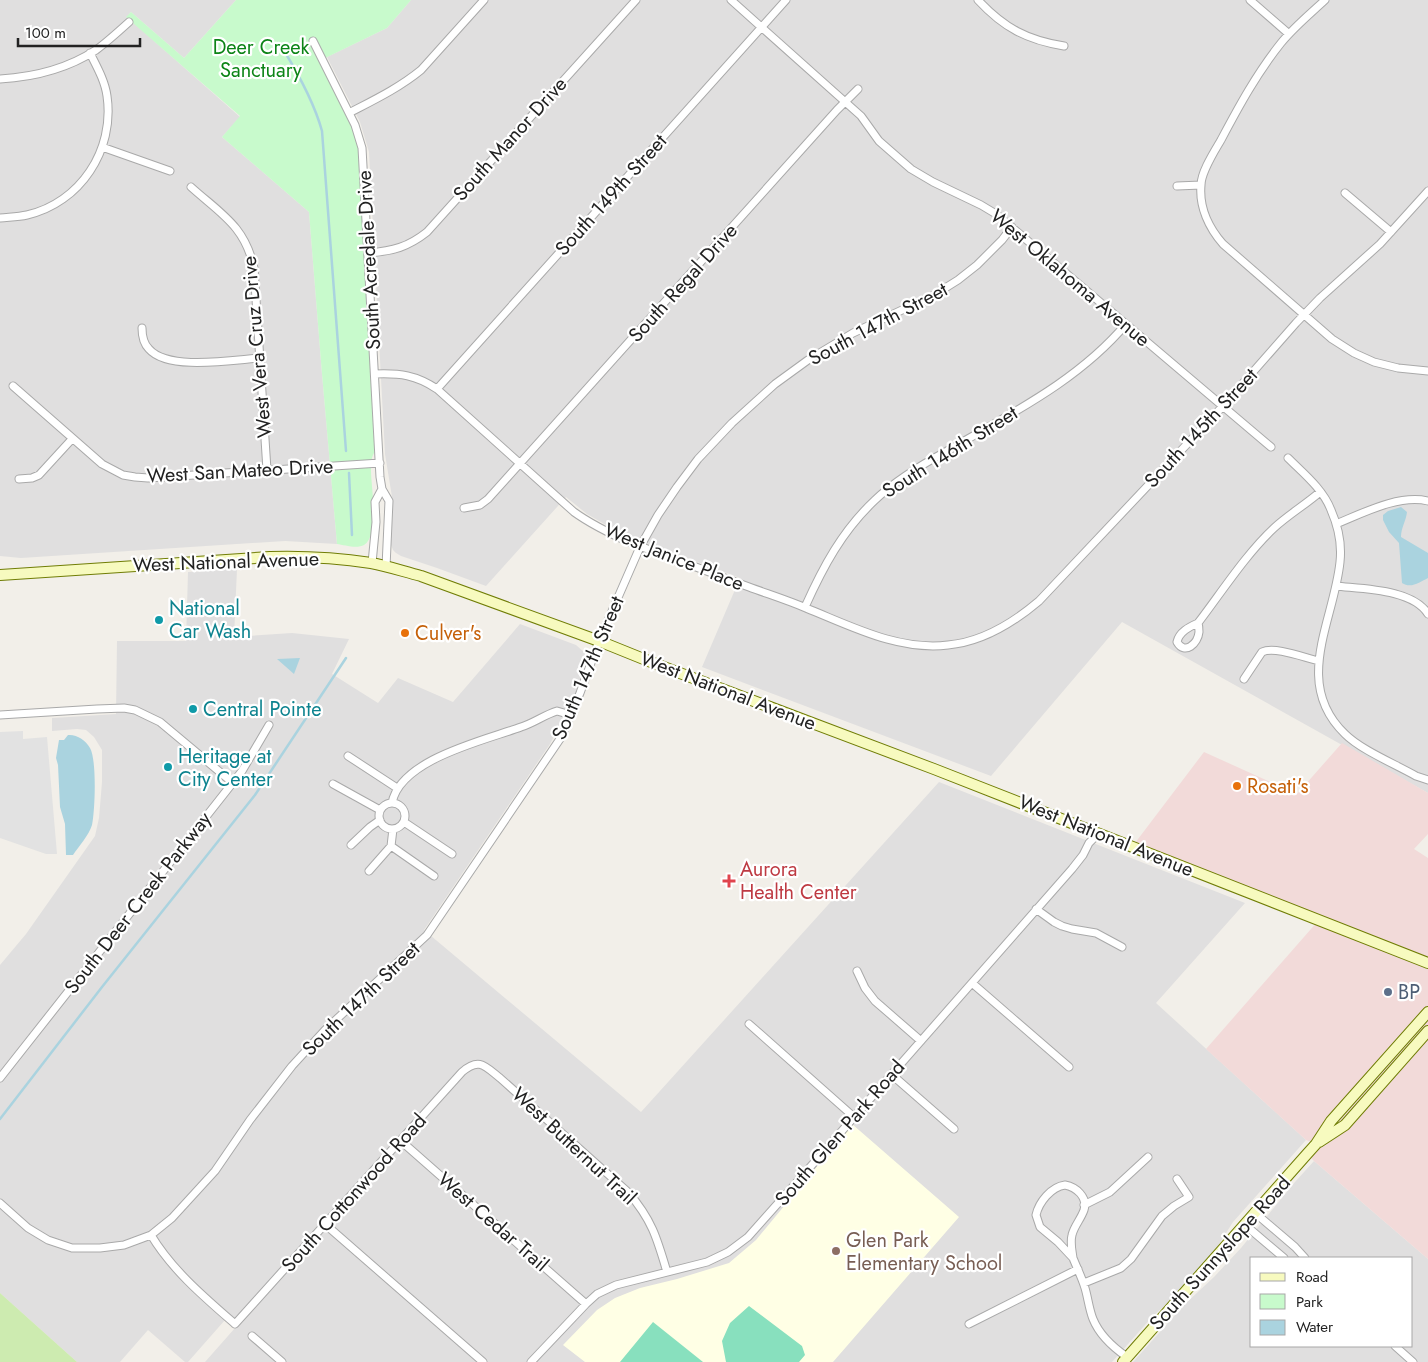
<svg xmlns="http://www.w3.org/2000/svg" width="1428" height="1362" viewBox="0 0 1428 1362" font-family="Jost,sans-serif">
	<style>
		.residential { fill: #e0dfdf; fill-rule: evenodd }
		.commercial { fill: #f2dad9 }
		.education { fill: #ffffe5 }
		.grass { fill: #cdebb0 }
		.park { fill: #c8facc }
		.pitch { fill: #88e0be }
		.parking { fill: #e2e2e2 }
		.water { fill: #aad3df }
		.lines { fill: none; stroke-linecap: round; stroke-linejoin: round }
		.stream { stroke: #aad3df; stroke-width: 2.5 }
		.street-casing { stroke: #a9a9a9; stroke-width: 9 }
		.secondary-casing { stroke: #707d05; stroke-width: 12 }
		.street { stroke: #fff; stroke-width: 7 }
		.secondary { stroke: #f7fabf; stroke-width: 10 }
		.culture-dot { fill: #0f9aa8; stroke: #fff; stroke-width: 2 }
		.food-dot { fill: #e8710a; stroke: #fff; stroke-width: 2 }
		.health-dot { fill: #e0444e; stroke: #fff; stroke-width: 2 }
		.service-dot { fill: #5c6f8a; stroke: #fff; stroke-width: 2 }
		.education-dot { fill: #8d6e63; stroke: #fff; stroke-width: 2 }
		.labels { text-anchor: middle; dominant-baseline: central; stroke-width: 4.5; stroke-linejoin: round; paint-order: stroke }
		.park-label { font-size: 20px; fill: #0c8416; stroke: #fff }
		.street-label { font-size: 20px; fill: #222; stroke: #fff }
		.culture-label { font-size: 20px; fill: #0d838f; stroke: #fff; text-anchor: start }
		.food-label { font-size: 20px; fill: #c56008; stroke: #fff; text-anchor: start }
		.health-label { font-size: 20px; fill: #be3a42; stroke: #fff; text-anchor: start }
		.service-label { font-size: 20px; fill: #4e5e75; stroke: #fff; text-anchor: start }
		.education-label { font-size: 20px; fill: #785e54; stroke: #fff; text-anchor: start }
	</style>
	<rect width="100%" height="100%" fill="#f2efe9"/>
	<path class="residential" d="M0,0H236L184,58L131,12L127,17L240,117L222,137L309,212L322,374L337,544L285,541L21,558L0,556Z
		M411,0H1428V793L1122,622L991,776L702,667L740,578L630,537L613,529L587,514L566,497L486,586L437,568L401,556L396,553L393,550L391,545L393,503L385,454L369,152L360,122L327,57L387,28Z
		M237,569L234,637L292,633L349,639L332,674L378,703L398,678L453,702L520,624L576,645L585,653L586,657L584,668L574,698L550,744L424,930L641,1112L939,782L1245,903L1156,1003L1306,1140L1233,1222L1214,1252L1177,1294L1169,1302L1153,1316L1112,1362H205L235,1328L225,1320L188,1362H185L148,1330L120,1362H77L0,1293V965L26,934L95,836L99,818L102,782V750L94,737L86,730L77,729L52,731V718L116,714L117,641H186L188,572Z
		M1314,1161L1428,1259V1362H1133L1185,1304L1214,1277L1241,1248L1295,1182ZM1252,1258H1412V1346H1252Z"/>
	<path class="commercial" d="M1342,743L1428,793V834L1414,849L1428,858V1259L1314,1161L1307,1154L1316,1144L1306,1140L1206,1049L1318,921L1132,847L1204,752L1297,794Z"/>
	<path class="education" d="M852,1124L959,1217L833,1362H585L563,1345L597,1310L615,1298L640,1288L677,1279L729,1263L756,1240Z"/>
	<path class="grass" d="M0,1293L77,1362H0Z"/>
	<path class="park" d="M236,0H411L387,28L319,61C332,87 355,123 359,151L376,449C375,451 374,453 373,455C371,459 371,466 371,471C371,487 380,535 364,545C357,549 344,545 337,544L322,374L309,212L222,137L240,116L126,17L131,12L184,58Z"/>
	<path class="pitch" d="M749,1306L802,1346L805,1355L799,1362H726L722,1341L730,1323Z
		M653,1322L703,1362H620Z"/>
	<path class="parking" d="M23,731V739L47,737L57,854H46L0,838V732Z"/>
	<path class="water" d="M1401,507L1407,512C1406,521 1401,528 1401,537L1428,553V578C1420,582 1411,589 1402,583L1399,543L1389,532L1383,520V515L1388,511Z
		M300,658L294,674L277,659Z
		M68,735C76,734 86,740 90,748C97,760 95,811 92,825C89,835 79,846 73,855H66L65,824L60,807L58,765L56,758L59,740H64Z"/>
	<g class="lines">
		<path class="stream" d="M283,49C299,75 314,102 322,131L346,451
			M349,473L352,535
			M0,1119L102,987L255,795L346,658"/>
		<defs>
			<path id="street" d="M731,0L861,116L879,141L911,169L933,182L981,205L996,214L1271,447
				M978,0C1004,28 1027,40 1064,46
				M1250,0L1289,34
				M1325,0C1310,14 1294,27 1281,43C1257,73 1239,106 1221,140C1214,152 1201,172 1201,185C1199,207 1209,228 1223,244L1332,339L1354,353L1374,362L1398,368L1428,371
				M313,41L355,125L362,148L380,477L382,489L389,501L386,567
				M0,79C34,77 67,69 96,50C107,42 118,32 129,22
				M349,113C374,100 399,88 421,70L484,0
				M102,147L170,171
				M1177,186L1201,185
				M191,187C221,214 245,226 254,268L267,470
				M1345,193L1391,232
				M0,218C9,217 18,217 27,215C80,203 115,150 107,96C105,81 97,67 90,53
				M369,253C393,251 408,247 427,232L636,0
				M142,328C142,336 143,343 149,349C168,371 232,360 260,358
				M375,374C400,373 416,375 437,389L574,512C592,525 611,534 631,543C670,557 709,572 749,587C768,594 787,600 806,608C851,626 898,651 948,645C983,642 1013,623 1039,601L1223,406L1296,323L1320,298L1380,244L1428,191
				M13,386L102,464L123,475L135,477L148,478L380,463
				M437,389L786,0
				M1288,458C1303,473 1323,489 1331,510C1338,526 1342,544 1340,562C1334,621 1292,683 1345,734C1361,750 1395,764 1416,776L1428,780
				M19,479L32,478L39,475L72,439
				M464,508L480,505L488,499L837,110L858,89
				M1336,524C1363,513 1399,494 1428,501
				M372,563L376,522L375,502L382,489
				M1336,586C1362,589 1413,589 1428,614
				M805,607C823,567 842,531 875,500C896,480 921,465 947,451C1010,414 1078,381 1126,324
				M1198,623C1199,626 1199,629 1199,632C1198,643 1185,656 1177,642C1179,632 1189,627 1198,623C1221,593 1246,554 1274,528C1288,515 1305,505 1320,492
				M1244,679L1262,652C1275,646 1305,658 1319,661
				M0,715L97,709L124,708L135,710L160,722L233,783
				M348,756L397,788
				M333,784L380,810
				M392,803C400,759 486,740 521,727C534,723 544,715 557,711L571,715
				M379 816a13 13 0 1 1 26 0a13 13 0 1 1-26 0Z
				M404,822L452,854
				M393,829L391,846L434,876
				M351,845L370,827L380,820
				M369,871L391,846
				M1036,909L1054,922L1062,926L1072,929L1096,933L1122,947
				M857,971L865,988L875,1001L921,1041
				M972,983L1069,1067
				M749,1024L854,1117
				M891,1074L954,1129
				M0,1078L242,771L269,725
				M401,1141L586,1304
				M1065,1185C1076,1187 1088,1197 1084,1210C1081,1219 1074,1226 1072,1235C1070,1243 1072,1250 1073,1258L1058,1242L1040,1227L1036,1215C1039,1202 1051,1187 1065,1185Z
				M0,1203L28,1228L48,1240L72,1248H100L124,1245L151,1235L172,1218L215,1171L250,1120L292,1066L325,1030L427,935L562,736L580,693L599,641L640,547L658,515L677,487L698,459L732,423L775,384L808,360L853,333L934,295L958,280L977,265L1002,240L1012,227
				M1084,1205L1110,1192L1148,1157
				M1254,1212L1295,1247L1305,1258
				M1244,1224L1284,1258
				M326,1225L483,1362
				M151,1235C172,1270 204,1297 235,1324L462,1072C479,1057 485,1066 500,1078L628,1192C652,1220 657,1238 667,1272
				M1073,1258C1077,1268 1082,1278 1085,1288C1088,1298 1089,1309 1093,1319C1099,1334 1114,1348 1127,1357
				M1084,1283L1121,1268L1131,1259L1162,1216L1174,1206L1189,1197L1177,1179
				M969,1324L1078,1269
				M252,1336L282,1362
				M1395,1346L1413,1362
				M531,1362L586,1304L597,1294L616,1285L707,1262L728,1252L748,1237L797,1182L1072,869L1083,855L1089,843L1098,834"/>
			<path id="secondary" d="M0,575L270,557C304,556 338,558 371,563C388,566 405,572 421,576L599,641L656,664L934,769L1428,963
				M1319,1142L1345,1125L1428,1031
				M1123,1362L1307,1154L1316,1144L1331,1121L1428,1012"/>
		</defs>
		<use href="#street" class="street-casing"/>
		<use href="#secondary" class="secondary-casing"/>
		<use href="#street" class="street"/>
		<use href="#secondary" class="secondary"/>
	</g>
	<g class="culture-dot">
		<circle cx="159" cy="620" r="5"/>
		<circle cx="193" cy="709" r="5"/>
		<circle cx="168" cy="767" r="5"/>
	</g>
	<g class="food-dot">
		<circle cx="405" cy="633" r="5"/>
		<circle cx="1237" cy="786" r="5"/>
	</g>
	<path class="health-dot" d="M726.5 873.5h5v5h5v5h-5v5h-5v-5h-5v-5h5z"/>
	<circle class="service-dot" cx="1388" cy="992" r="5"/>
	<circle class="education-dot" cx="836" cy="1251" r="5"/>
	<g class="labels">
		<g class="park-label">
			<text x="261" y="47">Deer Creek<tspan x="261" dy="23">Sanctuary</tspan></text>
		</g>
		<g class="street-label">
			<text transform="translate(510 139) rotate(-48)">South Manor Drive</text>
			<text transform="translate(611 195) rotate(-48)">South 149th Street</text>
			<text transform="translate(369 260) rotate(-93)">South Acredale Drive</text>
			<text transform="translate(1070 278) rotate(40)">West Oklahoma Avenue</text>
			<text transform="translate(683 283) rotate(-48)">South Regal Drive</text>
			<text transform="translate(878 324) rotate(-28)">South 147th Street</text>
			<text transform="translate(257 347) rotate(-95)">West Vera Cruz Drive</text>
			<text transform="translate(1201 428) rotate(-47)">South 145th Street</text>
			<text transform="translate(950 452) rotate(-32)">South 146th Street</text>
			<text transform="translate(240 471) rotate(-3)">West San Mateo Drive</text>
			<text transform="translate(674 557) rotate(22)">West Janice Place</text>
			<text transform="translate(226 562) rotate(-2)">West National Avenue</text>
			<text transform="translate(588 668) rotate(-67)">South 147th Street</text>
			<text transform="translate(728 691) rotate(21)">West National Avenue</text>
			<text transform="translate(1106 836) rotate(22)">West National Avenue</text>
			<text transform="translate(138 903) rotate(-52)">South Deer Creek Parkway</text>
			<text transform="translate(361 999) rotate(-44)">South 147th Street</text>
			<text transform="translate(840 1133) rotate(-49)">South Glen Park Road</text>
			<text transform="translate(574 1146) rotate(43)">West Butternut Trail</text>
			<text transform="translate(354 1193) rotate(-48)">South Cottonwood Road</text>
			<text transform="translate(493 1222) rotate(41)">West Cedar Trail</text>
			<text transform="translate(1220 1253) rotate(-48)">South Sunnyslope Road</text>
		</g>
		<g class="culture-label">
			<text x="169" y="608">National<tspan x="169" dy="23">Car Wash</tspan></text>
			<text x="203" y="709">Central Pointe</text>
			<text x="178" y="756">Heritage at<tspan x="178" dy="23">City Center</tspan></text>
		</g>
		<g class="food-label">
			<text x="415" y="633">Culver's</text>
			<text x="1247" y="786">Rosati's</text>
		</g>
		<g class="health-label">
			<text x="740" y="869">Aurora<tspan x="740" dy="23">Health Center</tspan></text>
		</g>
		<g class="service-label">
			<text x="1398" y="992">BP</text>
		</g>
		<g class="education-label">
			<text x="846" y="1240">Glen Park<tspan x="846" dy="23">Elementary School</tspan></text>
		</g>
	</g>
	<rect x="1250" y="1257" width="162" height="90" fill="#ffffff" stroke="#a7a7a7"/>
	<rect x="1260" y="1273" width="25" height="8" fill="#f7fabf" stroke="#a7a7a7"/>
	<text x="1296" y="1282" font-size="15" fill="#222222">Road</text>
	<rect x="1260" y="1294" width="25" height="15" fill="#c8facc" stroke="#a7a7a7"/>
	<text x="1296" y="1307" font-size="15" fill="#222222">Park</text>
	<rect x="1260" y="1320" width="25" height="15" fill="#aad3df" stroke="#a7a7a7"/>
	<text x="1296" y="1332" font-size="15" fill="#222222">Water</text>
	<path d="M18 38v8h122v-8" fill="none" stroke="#222222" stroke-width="2.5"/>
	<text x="25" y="38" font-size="15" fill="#222222" stroke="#ffffff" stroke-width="4" paint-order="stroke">100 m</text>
</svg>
